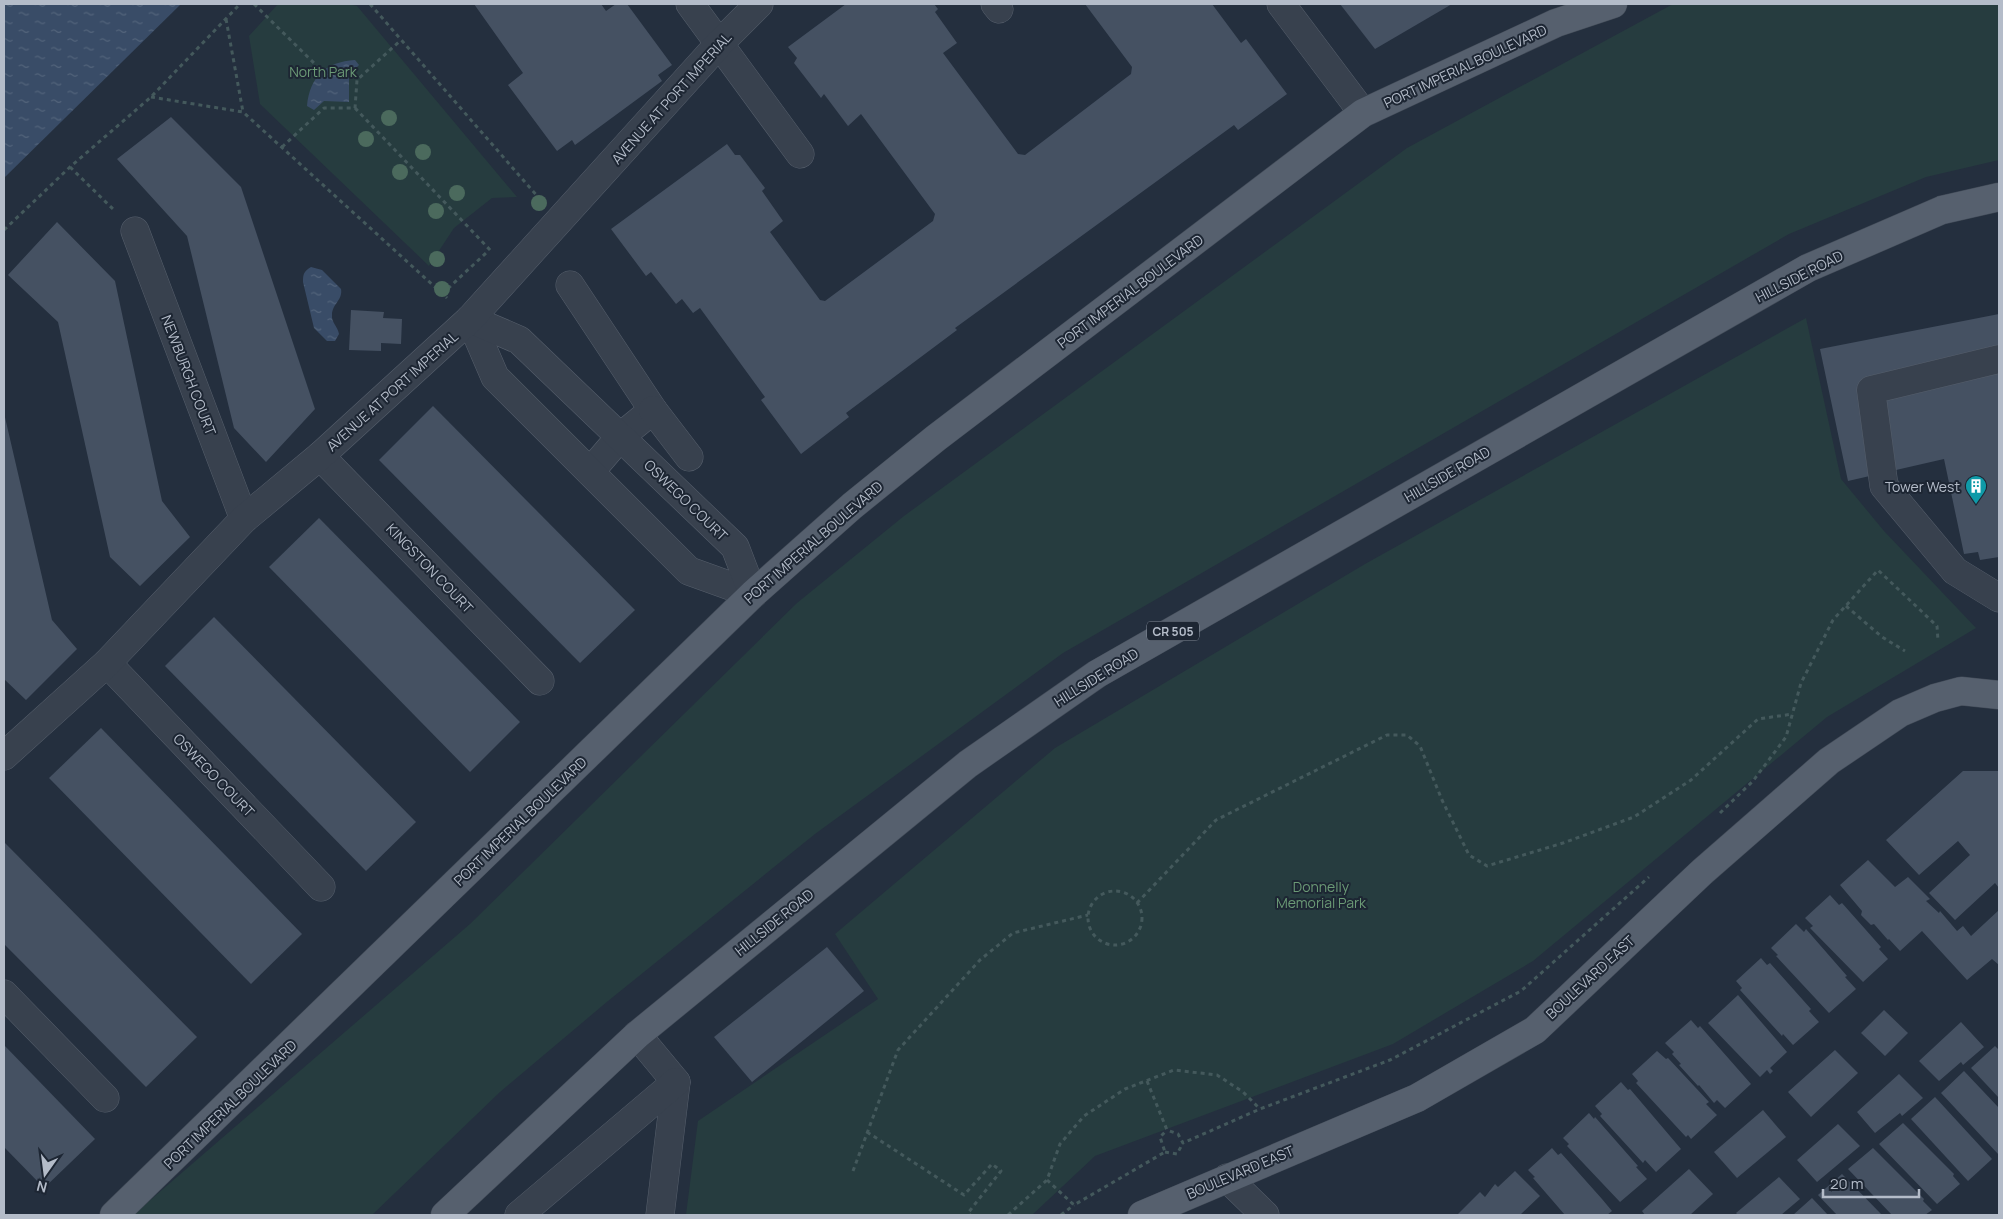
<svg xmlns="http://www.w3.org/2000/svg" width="2003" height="1219" font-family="Manrope,sans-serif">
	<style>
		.green { fill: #263c3f }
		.water { fill: url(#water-ripples) }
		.building { fill: #455162 }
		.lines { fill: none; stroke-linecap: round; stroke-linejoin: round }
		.minor-casing { stroke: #565f6c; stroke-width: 29 }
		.major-casing { stroke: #414a57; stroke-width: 29 }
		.path { stroke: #44595c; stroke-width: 3; stroke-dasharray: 4 4; stroke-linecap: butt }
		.minor { stroke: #38414e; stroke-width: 28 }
		.major { stroke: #56606e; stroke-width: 28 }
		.tree { fill: #4b6a5d }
		.labels { text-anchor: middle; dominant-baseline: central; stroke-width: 4; stroke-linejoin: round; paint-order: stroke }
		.shield { fill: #1d2633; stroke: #878f9c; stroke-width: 1 }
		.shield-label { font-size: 12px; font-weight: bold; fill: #b4bcc9 }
		.street-label { font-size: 14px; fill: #b4bcc9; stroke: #1d2633 }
		.park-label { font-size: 14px; fill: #6b9a76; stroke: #1d2633 }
		.poi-label { font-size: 14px; fill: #b4bcc9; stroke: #1d2633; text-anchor: end }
	</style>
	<defs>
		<pattern id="water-ripples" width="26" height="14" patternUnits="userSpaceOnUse" patternTransform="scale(1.25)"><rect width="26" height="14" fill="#394c67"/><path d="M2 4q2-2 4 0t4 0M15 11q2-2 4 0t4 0" fill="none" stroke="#53647b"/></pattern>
	</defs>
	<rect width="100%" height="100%" fill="#242f3e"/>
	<g class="green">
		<polygon points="278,4 348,4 357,6 517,197 492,198 454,228 429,266 260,104 249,36"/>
		<polygon points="1673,4 1999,4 1999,160 1926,177 1789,234 1063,653 815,834 608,1001 500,1092 372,1215 133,1215 470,924 797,603 904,516 1407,148"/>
		<polygon points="1806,318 1841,479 1884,531 1976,628 1827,717 1533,961 1393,1044 1095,1156 1032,1215 686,1215 698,1121 878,999 835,934 1055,748 1365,564"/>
	</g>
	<g class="water">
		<polygon points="4,4 181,4 4,178"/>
		<path d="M355,60L359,65L349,75V102L324,101L314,110L307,106C310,76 326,62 355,60Z"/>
		<path d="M311,267L322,270L341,289C343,300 332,304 332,315C331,322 338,327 339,334L335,341H327L314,328L303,282C303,274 304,271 311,267Z"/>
	</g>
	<g class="building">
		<polygon points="474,4 601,4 606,11 616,4 627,4 672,65 658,75 662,81 575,145 572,140 557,151 508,85 523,73"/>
		<polygon points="846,4 934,4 938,9 935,12 957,43 943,53 1018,154 1025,155 1131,74 1132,67 1085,4 1212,4 1241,43 1246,39 1287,94 1238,130 1234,125 955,328 957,330 846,413 849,417 801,454 761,400 765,397 700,308 693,313 682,299 676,304 651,272 646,276 611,229 727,144 735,155 740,155 765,188 762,191 783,221 770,232 820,300 825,301 933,221 935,214 861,114 848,126 824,94 821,98 794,63 797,58 788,47"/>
		<polygon points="1340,4 1452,4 1375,49"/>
		<polygon points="171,117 241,187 315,409 266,462 234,428 187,236 117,159"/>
		<polygon points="57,222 115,281 162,501 190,537 140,586 110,557 58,322 8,275"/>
		<polygon points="351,310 384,312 383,318 402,319 401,344 381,343 381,351 349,350"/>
		<polygon points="1999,314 1999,557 1980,560 1978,552 1964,554 1944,459 1848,481 1820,349"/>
		<polygon points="433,406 635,610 580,663 379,460"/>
		<polygon points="4,413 52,620 77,649 26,700 4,679"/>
		<polygon points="319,518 520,722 470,772 269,567"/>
		<polygon points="214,617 416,822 366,871 165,666"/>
		<polygon points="101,728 302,934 251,984 49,778"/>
		<polygon points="1963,771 1999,771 1999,888 1995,883 1955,920 1929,893 1970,855 1958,841 1919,875 1886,840"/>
		<polygon points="4,842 197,1037 146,1087 4,944"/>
		<polygon points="1868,860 1895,887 1908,877 1930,899 1926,901 1939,913 1940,911 1957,931 1963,926 1971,936 1999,910 1999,965 1992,959 1967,980 1922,931 1900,951 1889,939 1888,940 1874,924 1871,925 1861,915 1862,911 1840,885"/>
		<polygon points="1830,895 1839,905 1842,903 1881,947 1879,949 1888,959 1863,982 1810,928 1813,926 1805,918"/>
		<polygon points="1796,924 1804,932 1806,929 1847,976 1845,977 1856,989 1829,1013 1776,956 1778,955 1771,948"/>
		<polygon points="827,947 864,991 752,1082 714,1037"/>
		<polygon points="1761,958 1767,965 1770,963 1811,1009 1809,1011 1819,1022 1793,1045 1783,1034 1782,1036 1740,990 1742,988 1736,981"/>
		<polygon points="1738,995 1787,1052 1770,1068 1773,1071 1770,1074 1767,1070 1760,1077 1708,1023"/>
		<polygon points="1884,1010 1908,1033 1885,1056 1861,1033"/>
		<polygon points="1691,1020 1698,1028 1700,1026 1751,1084 1725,1108 1717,1100 1714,1103 1699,1085 1698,1086 1679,1065 1681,1064 1672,1054 1674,1052 1665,1043"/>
		<polygon points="1961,1022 1984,1047 1963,1065 1961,1062 1939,1081 1919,1061"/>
		<polygon points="4,1045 95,1139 44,1188 4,1147"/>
		<polygon points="1995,1046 1999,1050 1999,1098 1971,1068"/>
		<polygon points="1835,1050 1858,1073 1811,1117 1788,1092"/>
		<polygon points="1657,1051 1666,1059 1668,1058 1709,1102 1706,1104 1717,1115 1691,1139 1688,1135 1686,1137 1636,1083 1638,1081 1632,1074"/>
		<polygon points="1964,1071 1999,1108 1999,1155 1941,1093"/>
		<polygon points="1899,1074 1923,1098 1902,1116 1900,1113 1875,1133 1857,1112"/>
		<polygon points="1621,1082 1628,1090 1630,1089 1681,1149 1656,1172 1645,1160 1643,1163 1600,1116 1602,1114 1595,1106"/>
		<polygon points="1935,1097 1992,1159 1968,1181 1911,1119"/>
		<polygon points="1763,1110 1786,1137 1737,1178 1714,1152"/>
		<polygon points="1589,1113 1594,1119 1595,1117 1638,1166 1636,1167 1647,1179 1620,1202 1567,1146 1569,1144 1563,1138"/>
		<polygon points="1903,1123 1954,1174 1953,1176 1960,1184 1937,1204 1879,1144"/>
		<polygon points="1838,1124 1860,1146 1817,1182 1797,1160"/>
		<polygon points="1552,1148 1558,1155 1561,1153 1602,1199 1612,1211 1607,1215 1565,1215 1533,1178 1535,1177 1528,1170"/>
		<polygon points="1873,1148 1924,1199 1923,1201 1932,1210 1925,1215 1892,1215 1848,1169"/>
		<polygon points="1689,1169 1713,1194 1690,1215 1645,1215 1642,1211"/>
		<polygon points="1515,1171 1540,1196 1520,1215 1457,1215 1480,1192 1485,1197 1495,1184 1498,1187"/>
		<polygon points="1842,1174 1882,1215 1837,1215 1818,1195"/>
		<polygon points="1779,1177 1800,1199 1781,1215 1738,1215 1736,1213"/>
		<polygon points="1812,1198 1828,1215 1793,1215"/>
	</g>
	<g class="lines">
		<g class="minor-casing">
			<g id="minor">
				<polyline points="690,4 800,154"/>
				<polyline points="995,4 999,9"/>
				<polyline points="1281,4 1363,113"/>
				<polyline points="135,231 244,519"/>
				<polyline points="570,285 653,410 620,437 590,472"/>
				<polyline points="470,319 495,377 689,571 753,594"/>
				<polyline points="470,319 519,340 735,547 753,594"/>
				<polyline points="1999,359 1871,390 1884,486 1955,571 1999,598"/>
				<polyline points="653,410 689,457"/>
				<polyline points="320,456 540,681"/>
				<polyline points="107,663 321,887"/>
				<polyline points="4,756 107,663 244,519 320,456 470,319 719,44 759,4"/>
				<polyline points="4,994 105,1098"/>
				<polyline points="637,1035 676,1082 660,1215"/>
				<polyline points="1227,1178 1265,1215"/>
				<polyline points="519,1215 676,1082"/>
			</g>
		</g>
		<g class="major-casing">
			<g id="major">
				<polyline points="114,1215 753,594 852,506 936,438 1363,113 1556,23 1613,4"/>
				<polyline points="445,1215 637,1035 968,764 1097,674 1808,268 1942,210 1999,197"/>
				<polyline points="1142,1215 1417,1098 1535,1030 1702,872 1829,761 1900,713 1935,698 1961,691 1999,695"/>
			</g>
		</g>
		<g class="path">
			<polyline points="254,4 317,66"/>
			<polyline points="370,4 538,197"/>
			<polyline points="226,19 243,112"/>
			<polyline points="151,97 243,112 447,298"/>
			<polyline points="355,108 491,251"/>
			<polyline points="282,147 324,108 355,108 357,80 401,40"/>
			<polyline points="70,167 115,211"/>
			<polyline points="4,230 70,167 151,97 240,4"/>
			<polyline points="442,294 486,253"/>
			<polyline points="1846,606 1882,637 1905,651"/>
			<polyline points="1720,813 1753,781 1786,737 1801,683 1833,620 1878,570 1937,626 1938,641"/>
			<circle cx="1115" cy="918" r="27"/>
			<polyline points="1137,903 1216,820 1387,735 1407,735 1420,746 1442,800 1469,855 1487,866 1563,843 1634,817 1691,780 1758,719 1793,714"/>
			<polyline points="1147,1081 1167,1130 1178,1134 1183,1143 1260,1109 1390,1060 1521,991 1649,877"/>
			<polyline points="867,1132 964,1195 992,1164 1001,1171 968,1213 970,1215"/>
			<polyline points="1165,1152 1177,1154 1183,1143"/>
			<polyline points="853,1171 898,1050 980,960 1013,933 1088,915"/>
			<polyline points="1047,1180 1074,1205 1165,1152 1160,1137 1167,1130"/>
			<polyline points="1008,1215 1047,1180 1060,1144 1084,1116 1125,1089 1174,1070 1217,1075 1243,1092 1260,1109"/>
			<polyline points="1061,1215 1074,1205"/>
		</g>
		<use href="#minor" class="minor"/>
		<use href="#major" class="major"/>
	</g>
	<g class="tree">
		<circle cx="389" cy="118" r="8"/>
		<circle cx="366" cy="139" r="8"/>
		<circle cx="423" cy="152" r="8"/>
		<circle cx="400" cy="172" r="8"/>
		<circle cx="457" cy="193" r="8"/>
		<circle cx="539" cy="203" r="8"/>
		<circle cx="436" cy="211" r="8"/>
		<circle cx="437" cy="259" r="8"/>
		<circle cx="442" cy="289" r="8"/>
	</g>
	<defs>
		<g id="building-pin" transform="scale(1.125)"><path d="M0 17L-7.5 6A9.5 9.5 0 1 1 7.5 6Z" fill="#0f9aa8" stroke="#1d2633"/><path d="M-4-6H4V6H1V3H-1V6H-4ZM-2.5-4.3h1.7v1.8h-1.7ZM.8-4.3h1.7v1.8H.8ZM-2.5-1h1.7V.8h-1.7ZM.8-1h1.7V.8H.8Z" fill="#fff"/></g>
	</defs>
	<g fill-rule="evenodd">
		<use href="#building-pin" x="1976" y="486"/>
	</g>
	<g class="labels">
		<rect class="shield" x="1147" y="621.5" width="52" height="19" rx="4"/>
		<g class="shield-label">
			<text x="1173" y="631">CR 505</text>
		</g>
		<g class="street-label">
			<text transform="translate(1465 66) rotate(-25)">PORT IMPERIAL BOULEVARD</text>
			<text transform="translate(671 98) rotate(-48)">AVENUE AT PORT IMPERIAL</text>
			<text transform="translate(1799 276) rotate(-27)">HILLSIDE ROAD</text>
			<text transform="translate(1130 291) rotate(-37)">PORT IMPERIAL BOULEVARD</text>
			<text transform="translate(189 375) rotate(69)">NEWBURGH COURT</text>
			<text transform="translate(392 391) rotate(-42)">AVENUE AT PORT IMPERIAL</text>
			<text transform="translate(1447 474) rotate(-30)">HILLSIDE ROAD</text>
			<text transform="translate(686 500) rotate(44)">OSWEGO COURT</text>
			<text transform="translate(813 542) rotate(-41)">PORT IMPERIAL BOULEVARD</text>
			<text transform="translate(430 568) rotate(46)">KINGSTON COURT</text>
			<text transform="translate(1096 677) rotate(-32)">HILLSIDE ROAD</text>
			<text transform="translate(214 775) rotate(46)">OSWEGO COURT</text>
			<text transform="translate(520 821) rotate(-44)">PORT IMPERIAL BOULEVARD</text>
			<text transform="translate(774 922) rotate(-39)">HILLSIDE ROAD</text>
			<text transform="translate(1590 977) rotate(-43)">BOULEVARD EAST</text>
			<text transform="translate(230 1104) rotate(-44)">PORT IMPERIAL BOULEVARD</text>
			<text transform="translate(1240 1172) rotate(-23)">BOULEVARD EAST</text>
		</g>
		<g class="park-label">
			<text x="323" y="71">North Park</text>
			<text x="1321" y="886">Donnelly<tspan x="1321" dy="16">Memorial Park</tspan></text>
		</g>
		<g class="poi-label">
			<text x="1960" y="486">Tower West</text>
		</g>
	</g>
	<rect width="2003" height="1219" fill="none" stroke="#b4bcc9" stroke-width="10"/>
	<g transform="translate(45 1174) rotate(194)" stroke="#1d2633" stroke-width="4" paint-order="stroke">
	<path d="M0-4L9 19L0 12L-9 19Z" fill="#b4bcc9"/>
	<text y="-8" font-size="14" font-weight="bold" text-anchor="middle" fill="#b4bcc9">N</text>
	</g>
	<path d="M1823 1189v8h96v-8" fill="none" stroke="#b4bcc9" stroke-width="2.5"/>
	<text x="1830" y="1189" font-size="15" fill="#b4bcc9" stroke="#1d2633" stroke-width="4" paint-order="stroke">20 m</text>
</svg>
